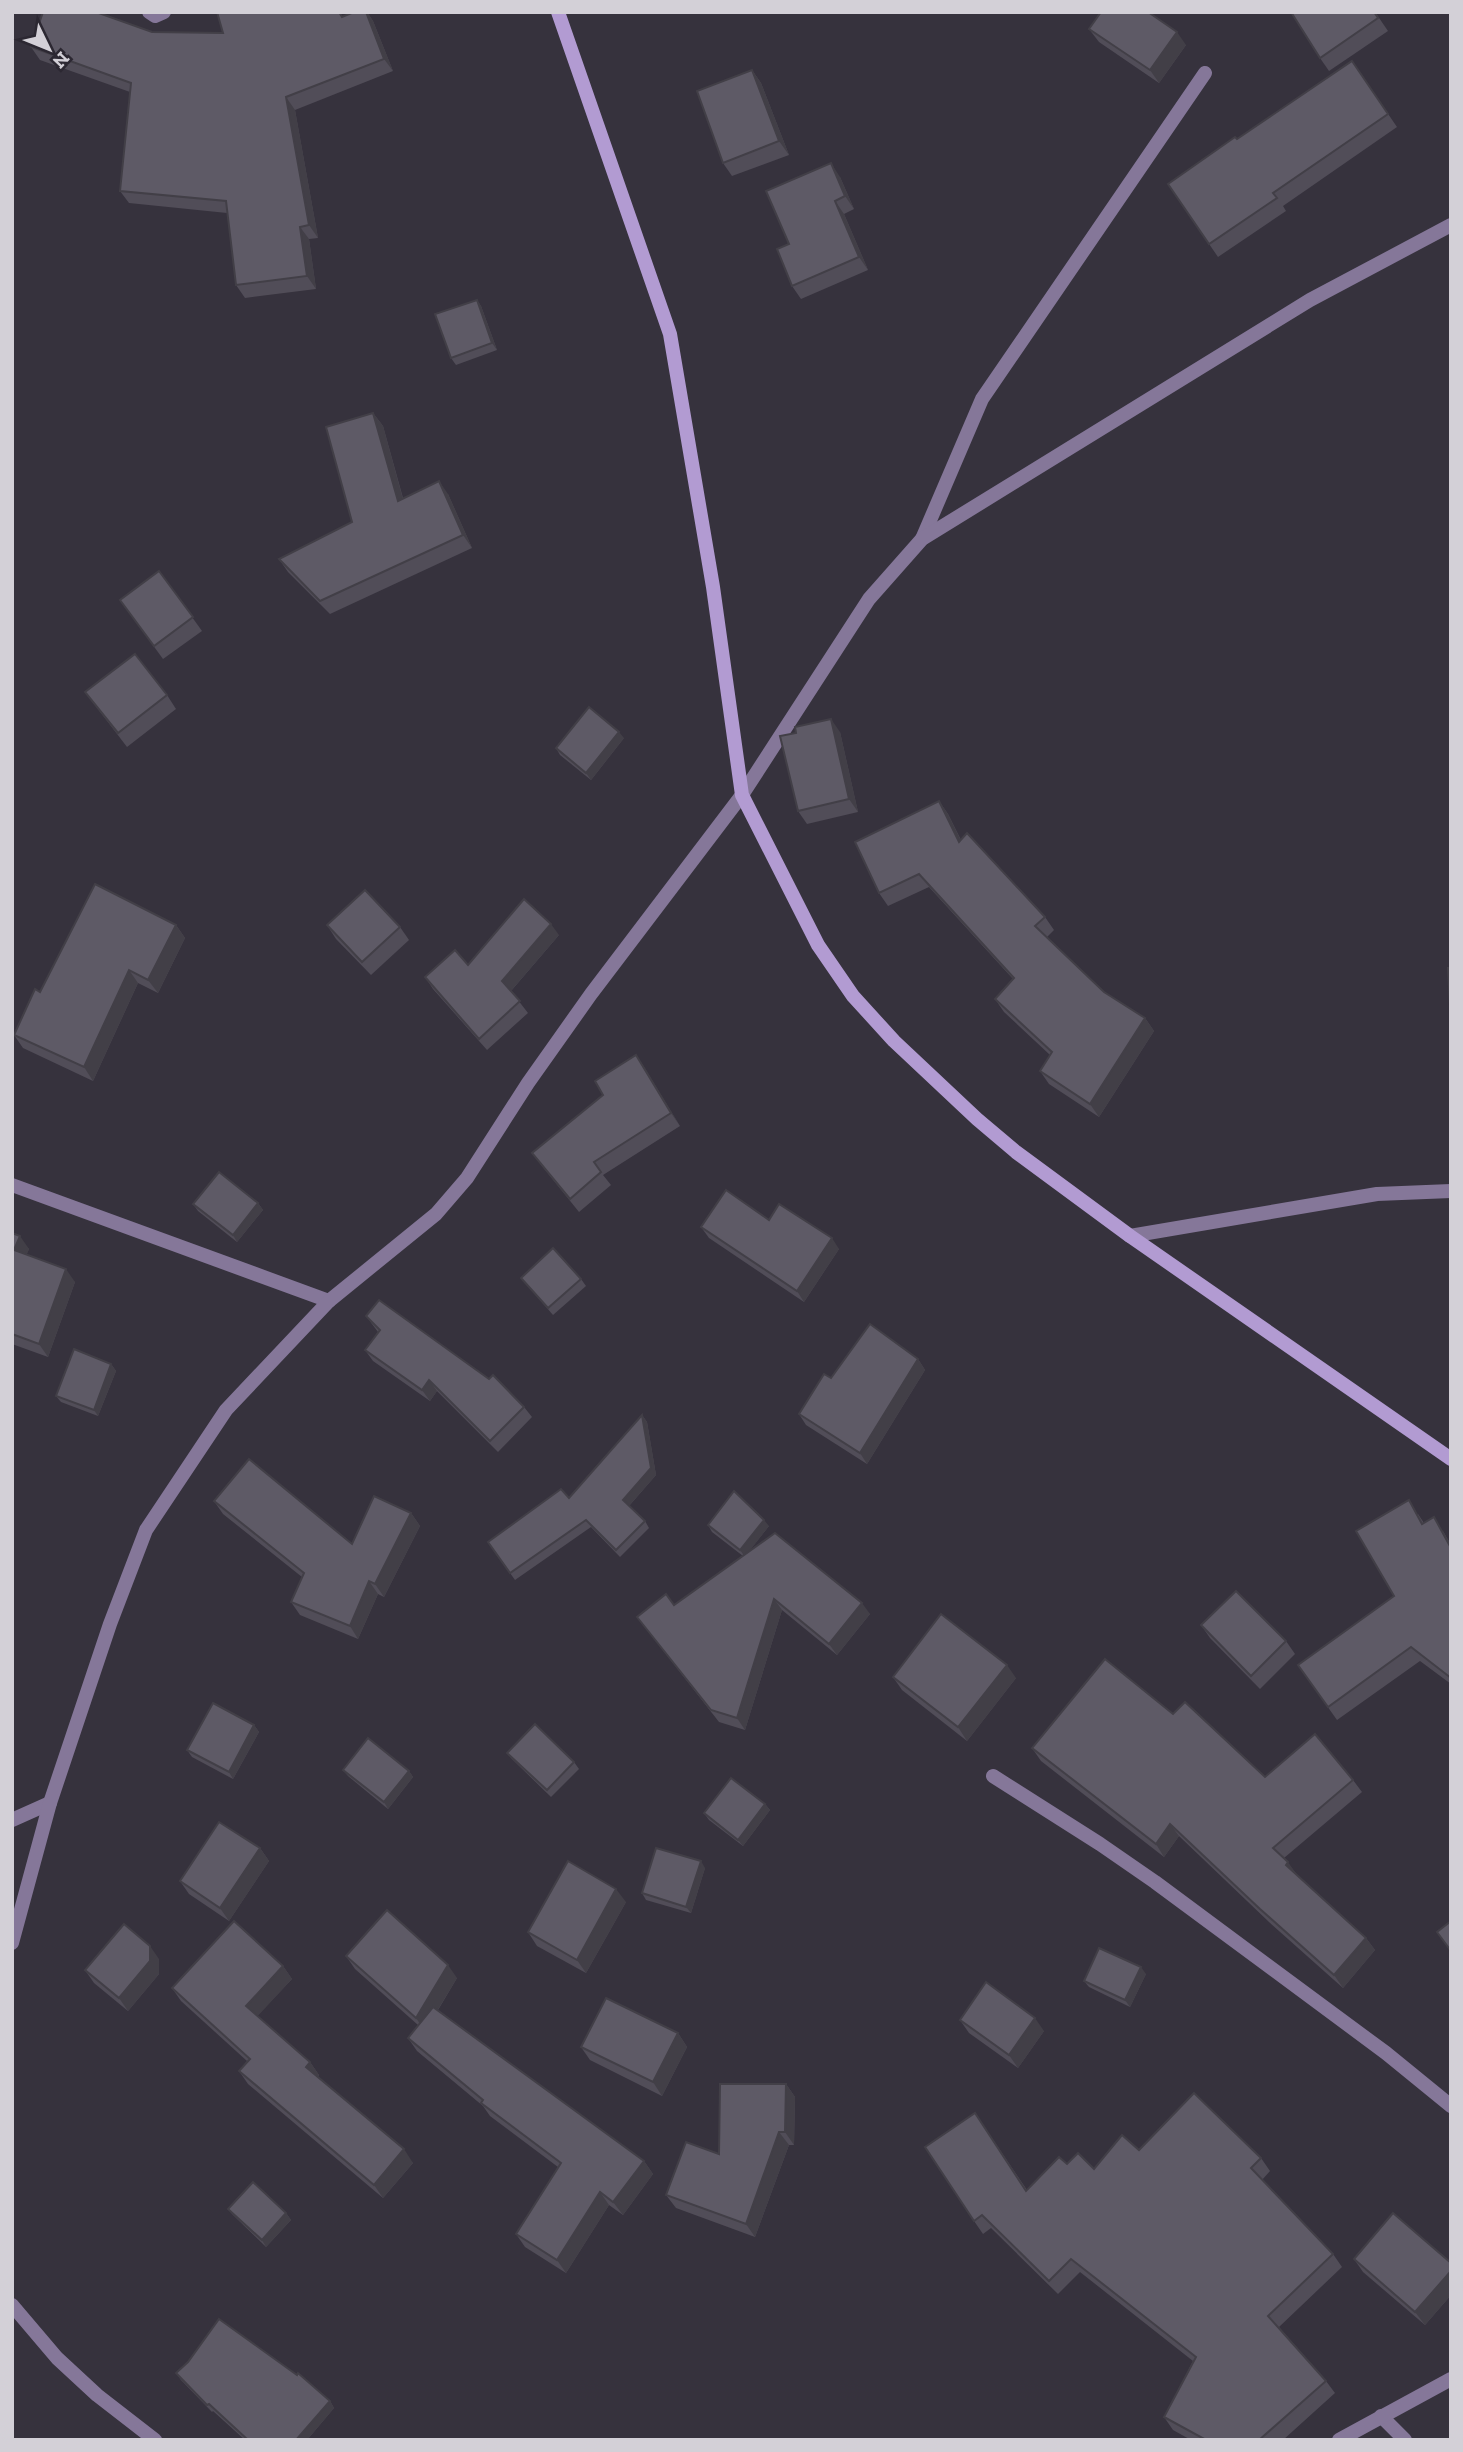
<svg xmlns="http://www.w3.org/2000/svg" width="1463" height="2452" font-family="'Zilla Slab',serif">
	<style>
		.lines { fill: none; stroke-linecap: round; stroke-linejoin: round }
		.lane { stroke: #857799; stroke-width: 14 }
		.street { stroke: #857799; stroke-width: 14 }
		.secondary { stroke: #b29bd2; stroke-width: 14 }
		.wall { fill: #514d58 }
		.shaded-wall { fill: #423f47 }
		.building { fill: #5e5a66; stroke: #423f47; stroke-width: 2 }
	</style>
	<rect width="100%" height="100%" fill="#36323d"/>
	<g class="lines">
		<polyline class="lane" points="149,12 155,16 164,12"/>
		<g class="street">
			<polyline points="922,539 982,399 1205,73"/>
			<polyline points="12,1185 329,1301"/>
			<polyline points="1130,1236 1377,1194 1451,1191"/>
			<polyline points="993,1776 1100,1844 1155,1882 1386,2053 1451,2106"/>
			<polyline points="12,1820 50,1803"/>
			<polyline points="12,1943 50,1803 110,1624 146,1530 226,1410 329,1301 436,1214 467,1178 528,1083 591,994 742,795 869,599 922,539 1310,300 1451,225"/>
			<polyline points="12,2305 57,2358 97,2395 155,2440"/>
			<polyline points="1381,2416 1405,2440"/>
			<polyline points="1339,2440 1451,2379"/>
		</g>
		<polyline class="secondary" points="558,12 670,334 713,587 742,795 818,945 853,996 894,1041 977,1119 1016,1152 1130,1236 1451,1459"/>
	</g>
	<g class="wall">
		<polygon points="354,12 367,12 373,21 393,71 295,110 318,238 309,239 316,289 245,298 236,285 227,213 129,203 120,191 130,92 40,60 31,47 152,32 223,33 344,16"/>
		<polygon points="1375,12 1388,31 1329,71 1320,58"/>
		<polygon points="1089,29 1186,45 1159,83 1099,42"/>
		<polygon points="1352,61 1397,127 1283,206 1286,211 1218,257 1168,184 1237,139"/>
		<polygon points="752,70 761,83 789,155 732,176 723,163"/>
		<polygon points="840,177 854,209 844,214 868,270 801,299 792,286 789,244"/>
		<polygon points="477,300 481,306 497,350 456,365 451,358"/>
		<polygon points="373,413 383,426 403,498 448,494 472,548 330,614 288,572 279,559 352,522"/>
		<polygon points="159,571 202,631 163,659 120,600"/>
		<polygon points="85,692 167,695 176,709 127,747"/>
		<polygon points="840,732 858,812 807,824 798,811"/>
		<polygon points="624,738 591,780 560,755 556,748"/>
		<polygon points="939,801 948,814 961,840 1045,917 1054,930 1047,937 1104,992 1145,1018 1154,1031 1099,1117 1049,1084 1040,1071 1050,1055 1004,1012 995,999 1013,979 929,887 888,906 879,893"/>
		<polygon points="176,925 185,938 158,993 138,983 93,1081 23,1048 14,1035 40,992"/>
		<polygon points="327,925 400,927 409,940 371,975 336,939"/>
		<polygon points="559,935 511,991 528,1013 487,1050 433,989 425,977 468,965"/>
		<polygon points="636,1055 680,1126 603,1175 611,1185 579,1212 542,1166 532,1153 603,1095"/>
		<polygon points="258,1203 263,1210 237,1242 198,1211 193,1204"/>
		<polygon points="769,1220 839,1249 804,1302 709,1238 701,1227"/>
		<polygon points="12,1233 29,1249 26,1255 75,1282 48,1357 12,1344"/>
		<polygon points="521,1278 581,1279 586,1286 553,1315"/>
		<polygon points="366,1316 524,1407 532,1417 498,1452 437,1391 430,1401 373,1361 365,1350 378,1332"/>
		<polygon points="918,1359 925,1370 867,1464 806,1425 799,1414 831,1378"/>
		<polygon points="111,1364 116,1371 98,1416 61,1402 56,1396"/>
		<polygon points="642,1415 647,1422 656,1475 629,1506 645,1521 649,1528 620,1557 591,1527 515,1580 488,1542 569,1498"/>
		<polygon points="214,1501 352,1544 411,1513 420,1526 384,1597 378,1594 358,1639 300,1615 291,1602 302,1577 223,1514"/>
		<polygon points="1418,1514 1424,1523 1443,1531 1451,1545 1451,1684 1420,1661 1337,1720 1298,1665 1394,1596"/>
		<polygon points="708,1525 769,1526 749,1551 870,1614 837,1655 782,1610 745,1730 719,1722 637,1617 674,1605 743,1556 712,1532"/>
		<polygon points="1201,1625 1286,1641 1295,1654 1260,1689 1210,1638"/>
		<polygon points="893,1677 1016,1678 967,1741 902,1690"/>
		<polygon points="1173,1714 1265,1777 1353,1780 1362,1792 1284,1858 1297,1875 1366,1938 1375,1950 1343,1988 1269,1922 1179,1836 1164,1857 1041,1761 1032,1748"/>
		<polygon points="254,1725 259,1732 233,1779 192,1757 187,1750"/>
		<polygon points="507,1753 574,1762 579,1769 551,1797 512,1759"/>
		<polygon points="343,1770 409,1771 413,1777 388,1809 348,1776"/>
		<polygon points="765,1804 770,1810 743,1846 709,1820 704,1813"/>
		<polygon points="260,1848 269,1861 229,1921 189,1894 180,1881"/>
		<polygon points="705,1868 691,1913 646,1900 642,1893"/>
		<polygon points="626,1902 586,1973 537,1946 528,1932"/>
		<polygon points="346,1956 457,1978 438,2010 644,2161 653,2174 623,2215 609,2205 566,2273 525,2247 516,2234 558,2167 490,2116 483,2106 417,2051 408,2038 418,2025 355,1969"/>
		<polygon points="159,1959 159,1974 128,2011 94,1983 85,1970"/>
		<polygon points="283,1966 292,1979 257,2016 310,2062 319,2075 318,2077 413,2163 383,2198 248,2084 239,2071 247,2061 181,2001 172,1988"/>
		<polygon points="1146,1974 1130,2007 1089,1987 1084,1981"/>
		<polygon points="960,2020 1044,2031 1018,2068 969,2033"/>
		<polygon points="678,2033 687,2047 662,2096 590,2060 581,2047"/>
		<polygon points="786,2084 795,2097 794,2145 789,2145 755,2237 676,2208 666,2195 719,2154"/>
		<polygon points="975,2113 1027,2190 1067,2164 1094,2169 1139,2150 1261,2158 1270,2171 1262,2180 1333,2254 1342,2267 1279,2327 1326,2381 1335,2393 1283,2440 1191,2440 1173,2430 1164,2417 1193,2361 1080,2272 1058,2294 991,2228 983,2234 974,2221"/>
		<polygon points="228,2209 286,2213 291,2220 266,2247 233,2215"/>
		<polygon points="1354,2259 1451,2263 1451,2295 1425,2325 1363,2272"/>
		<polygon points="176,2373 330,2401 334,2408 307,2440 245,2440 213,2411 212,2412 181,2380"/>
	</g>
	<g class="shaded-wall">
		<polygon points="366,12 367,12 373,21 393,71 384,59"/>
		<polygon points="1177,32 1186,45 1159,83 1150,70"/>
		<polygon points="752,70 761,83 789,155 779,141"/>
		<polygon points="286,97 295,110 318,238 309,225"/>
		<polygon points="831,163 840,177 854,209 845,196"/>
		<polygon points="835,201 844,214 868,270 859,257"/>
		<polygon points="300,227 309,239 316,289 307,276"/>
		<polygon points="477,300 481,306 497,350 492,343"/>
		<polygon points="373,413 383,426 407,514 398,501"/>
		<polygon points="439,481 448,494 472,548 463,535"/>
		<polygon points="831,719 840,732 858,812 849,799"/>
		<polygon points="619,732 624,738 591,780 586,773"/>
		<polygon points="939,801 948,814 968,855 959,842"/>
		<polygon points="551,924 559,935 510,992 502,981"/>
		<polygon points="176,925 185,938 158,993 148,980"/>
		<polygon points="129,970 138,983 93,1081 84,1067"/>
		<polygon points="1145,1018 1154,1031 1099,1117 1090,1104"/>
		<polygon points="636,1055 645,1068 680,1126 671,1113"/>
		<polygon points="258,1203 263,1210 237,1242 233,1235"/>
		<polygon points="20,1236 29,1249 23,1264 14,1250"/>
		<polygon points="832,1238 839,1249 804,1302 797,1291"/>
		<polygon points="66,1269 75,1282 48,1357 39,1344"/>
		<polygon points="918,1359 925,1370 867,1464 860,1453"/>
		<polygon points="111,1364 116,1371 98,1416 94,1410"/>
		<polygon points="429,1380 437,1391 430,1401 422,1390"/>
		<polygon points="642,1415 647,1422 656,1475 628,1507 623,1500"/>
		<polygon points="411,1513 420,1526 384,1597 375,1584"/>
		<polygon points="1434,1517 1451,1545 1451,1548"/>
		<polygon points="764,1520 769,1526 745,1557 740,1550"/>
		<polygon points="369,1581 378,1594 358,1639 350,1626"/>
		<polygon points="774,1599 782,1610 745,1730 737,1718"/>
		<polygon points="862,1603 870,1614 837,1655 829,1644"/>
		<polygon points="1007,1665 1016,1678 967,1741 958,1727"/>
		<polygon points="254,1725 259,1732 233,1779 229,1772"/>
		<polygon points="409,1771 413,1777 388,1809 384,1802"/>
		<polygon points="765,1804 770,1810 743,1846 738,1840"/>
		<polygon points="1170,1824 1179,1836 1164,1857 1156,1844"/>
		<polygon points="260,1848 269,1861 229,1921 220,1908"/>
		<polygon points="701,1861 705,1868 691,1913 686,1907"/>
		<polygon points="1288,1862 1297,1875 1286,1865"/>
		<polygon points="616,1889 626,1902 586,1973 577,1960"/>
		<polygon points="1366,1938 1375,1950 1343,1988 1334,1975"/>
		<polygon points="150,1946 159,1959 159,1974 128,2011 119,1998"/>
		<polygon points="448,1965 457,1978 425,2031 416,2018"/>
		<polygon points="283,1966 292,1979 255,2019 246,2006"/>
		<polygon points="1141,1967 1146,1974 1130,2007 1125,2000"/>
		<polygon points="1035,2018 1044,2031 1018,2068 1009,2055"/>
		<polygon points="678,2033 687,2047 662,2096 653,2082"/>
		<polygon points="310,2062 319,2075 315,2080 306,2067"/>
		<polygon points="786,2084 795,2097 794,2145 785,2132"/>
		<polygon points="779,2132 789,2145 755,2237 746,2224"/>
		<polygon points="404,2149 413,2163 383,2198 374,2185"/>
		<polygon points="644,2161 653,2174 623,2215 613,2202"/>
		<polygon points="600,2192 609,2205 566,2273 557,2260"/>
		<polygon points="286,2213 291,2220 266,2247 262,2240"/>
		<polygon points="1451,2271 1451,2295 1425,2325 1415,2312"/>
		<polygon points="330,2401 334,2408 307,2440 296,2440"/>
	</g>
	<g class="building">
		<polygon points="43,12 96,12 152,32 223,33 217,12 339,12 342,17 354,12 366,12 384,59 286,97 309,225 300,227 307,276 236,285 226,201 120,191 131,83 31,47"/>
		<polygon points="1101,12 1148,12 1177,32 1150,70 1089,29"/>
		<polygon points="1291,12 1374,12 1378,18 1320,58"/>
		<polygon points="1352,61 1388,114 1273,193 1277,198 1209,244 1168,184 1235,137 1237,139"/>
		<polygon points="752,70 779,141 723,163 697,91"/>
		<polygon points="831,163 845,196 835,201 859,257 792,286 777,249 789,244 766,191"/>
		<polygon points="477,300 492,343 451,358 435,314"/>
		<polygon points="373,413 398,501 439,481 463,535 320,601 279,559 352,522 326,427"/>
		<polygon points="159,571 193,617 154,646 120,600"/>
		<polygon points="135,654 167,695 118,733 85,692"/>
		<polygon points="589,707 619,732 586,773 556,748"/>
		<polygon points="831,719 849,799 798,811 780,736 796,733 795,727"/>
		<polygon points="939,801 959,842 967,833 1045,917 1035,926 1104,992 1145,1018 1090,1104 1040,1071 1052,1052 995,999 1014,978 919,874 879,893 855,842"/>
		<polygon points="95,884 176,925 148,980 129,970 84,1067 14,1035 35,989 40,992"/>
		<polygon points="365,890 400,927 362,962 327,925"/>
		<polygon points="524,899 551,924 502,981 520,1001 479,1039 425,977 455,950 468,965"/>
		<polygon points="1448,968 1451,968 1451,1023"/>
		<polygon points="636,1055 671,1113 594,1162 601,1172 570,1199 532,1153 603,1095 595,1081"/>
		<polygon points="219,1172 258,1203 233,1235 193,1204"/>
		<polygon points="726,1190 769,1220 779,1204 832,1238 797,1291 701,1227"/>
		<polygon points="12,1233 20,1236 14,1250 66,1269 39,1344 12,1334"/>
		<polygon points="553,1248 581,1279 548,1308 521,1278"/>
		<polygon points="379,1300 489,1379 493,1375 524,1407 490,1441 429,1380 422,1390 365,1350 380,1330 366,1316"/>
		<polygon points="870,1324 918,1359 860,1453 799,1414 824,1374 831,1378"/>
		<polygon points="74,1349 111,1364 94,1410 56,1396"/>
		<polygon points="642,1415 651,1468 623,1500 645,1521 616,1550 586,1520 510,1573 488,1542 561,1489 569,1498"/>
		<polygon points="249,1459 352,1544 374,1496 411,1513 375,1584 369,1581 350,1626 291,1602 304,1573 214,1501"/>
		<polygon points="734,1491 764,1520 740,1550 708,1525"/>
		<polygon points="1409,1500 1422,1524 1434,1517 1451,1548 1451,1678 1411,1647 1328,1707 1298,1665 1394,1596 1356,1531"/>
		<polygon points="775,1533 862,1603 829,1644 774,1599 737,1718 711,1710 637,1617 666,1594 674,1605"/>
		<polygon points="1236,1591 1286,1641 1251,1676 1201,1625"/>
		<polygon points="941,1614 1007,1665 958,1727 893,1677"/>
		<polygon points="1105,1659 1173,1714 1185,1702 1265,1777 1315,1734 1353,1780 1273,1848 1288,1862 1286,1865 1366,1938 1334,1975 1260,1909 1170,1824 1156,1844 1032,1748"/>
		<polygon points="213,1703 254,1725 229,1772 187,1750"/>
		<polygon points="535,1724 574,1762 547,1790 507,1753"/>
		<polygon points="368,1738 409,1771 384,1802 343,1770"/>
		<polygon points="731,1778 765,1804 738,1840 704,1813"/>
		<polygon points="219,1822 260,1848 220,1908 180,1881"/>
		<polygon points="656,1848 701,1861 686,1907 642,1893"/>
		<polygon points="568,1861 616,1889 577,1960 528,1932"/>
		<polygon points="387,1910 448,1965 416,2018 346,1956"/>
		<polygon points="234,1921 283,1966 246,2006 310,2062 306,2067 404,2149 374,2185 239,2071 250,2059 172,1988"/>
		<polygon points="1451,1921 1451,1951 1437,1932"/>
		<polygon points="124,1924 150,1946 150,1961 119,1998 85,1970"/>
		<polygon points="1099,1948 1141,1967 1125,2000 1084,1981"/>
		<polygon points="986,1982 1035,2018 1009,2055 960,2020"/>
		<polygon points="606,1998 678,2033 653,2082 581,2047"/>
		<polygon points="433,2007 644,2161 613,2202 600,2192 557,2260 516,2234 561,2163 481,2103 483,2100 408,2038"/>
		<polygon points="720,2084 786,2084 785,2132 779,2132 746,2224 666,2195 686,2142 719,2154"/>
		<polygon points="1194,2093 1261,2158 1251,2168 1333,2254 1268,2316 1326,2381 1259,2440 1206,2440 1164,2417 1196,2357 1071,2259 1049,2281 982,2215 974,2221 925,2147 975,2113 1026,2191 1059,2157 1067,2164 1078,2153 1094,2169 1122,2135 1139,2150"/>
		<polygon points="253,2182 286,2213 262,2240 228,2209"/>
		<polygon points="1393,2213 1451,2263 1451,2271 1415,2312 1354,2259"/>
		<polygon points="219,2319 297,2375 298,2373 330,2401 296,2440 248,2440 209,2404 207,2405 176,2373 188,2362"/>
	</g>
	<rect width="1463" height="2452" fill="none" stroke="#d3d0d7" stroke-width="28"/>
	<g transform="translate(49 49) rotate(133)" stroke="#2c2832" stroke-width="5" paint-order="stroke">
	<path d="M0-5L12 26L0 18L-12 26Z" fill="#d3d0d7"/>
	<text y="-10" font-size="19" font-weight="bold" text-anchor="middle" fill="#d3d0d7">N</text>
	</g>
</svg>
